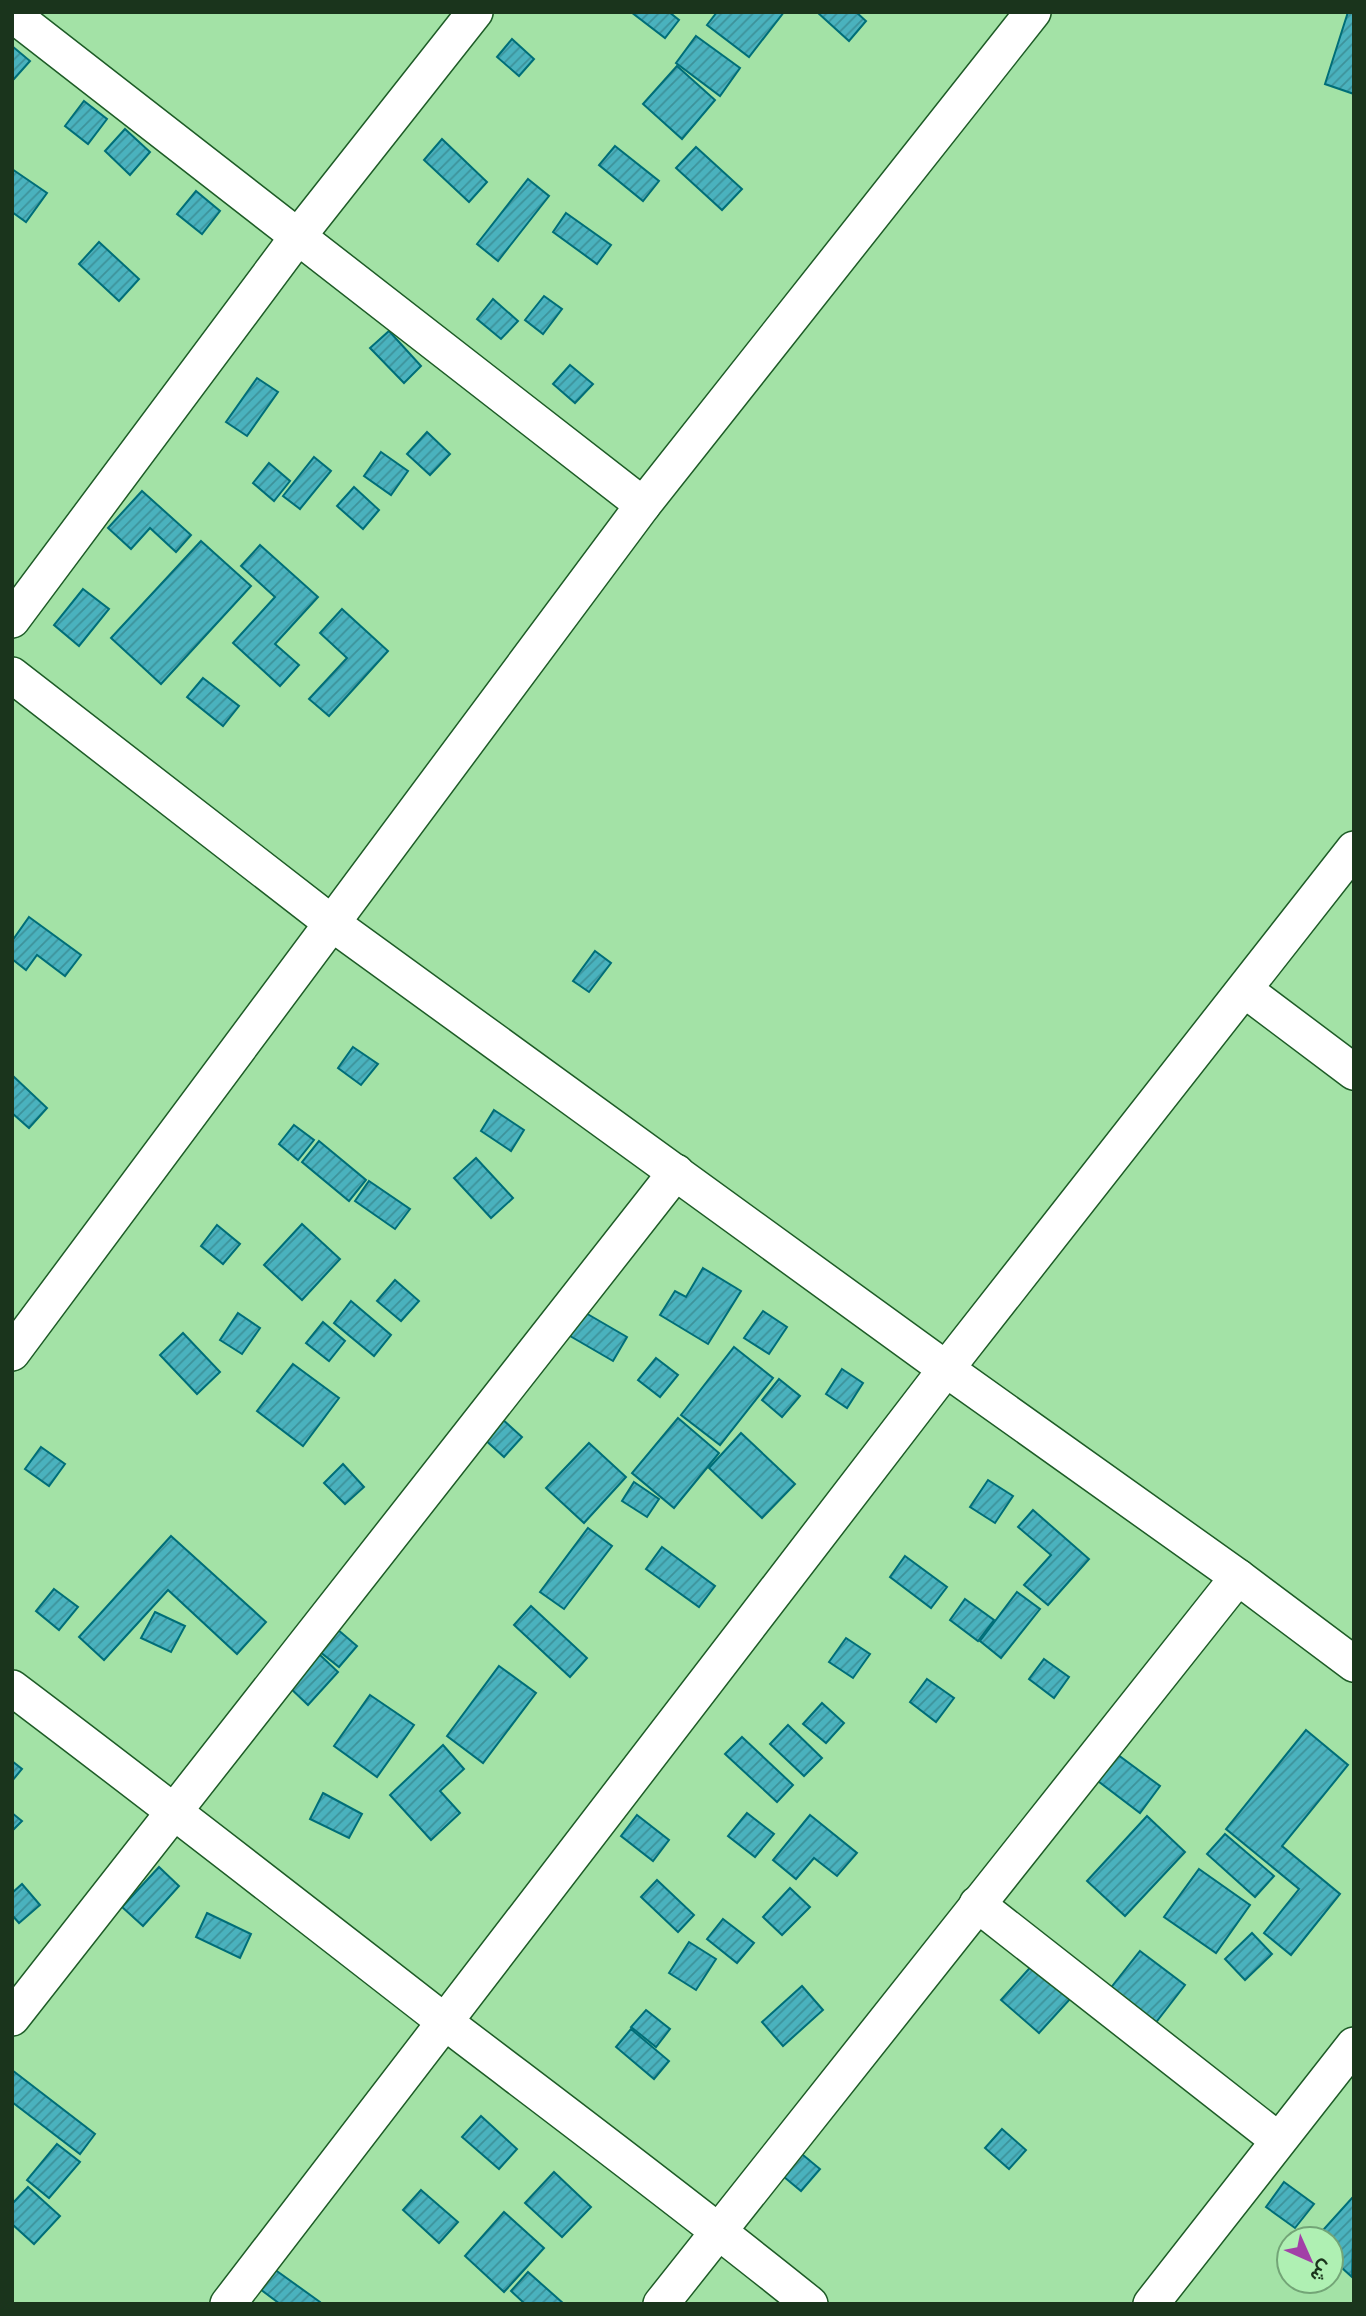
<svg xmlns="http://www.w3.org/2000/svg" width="1366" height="2316" font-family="'Work Sans',Vazirmatn,sans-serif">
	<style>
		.building { fill: url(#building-hatch); stroke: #006e78; stroke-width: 2 }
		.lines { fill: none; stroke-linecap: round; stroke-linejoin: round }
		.street-casing { stroke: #1e5c27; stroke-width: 38 }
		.street { stroke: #fff; stroke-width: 35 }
	</style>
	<defs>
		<pattern id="building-hatch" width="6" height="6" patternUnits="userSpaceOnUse" patternTransform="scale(1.75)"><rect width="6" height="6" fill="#4ab2be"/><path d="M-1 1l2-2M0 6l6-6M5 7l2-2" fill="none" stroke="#3d929a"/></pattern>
	</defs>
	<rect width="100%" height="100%" fill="#a3e2a6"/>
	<g class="building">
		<polygon points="631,12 669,12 679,20 665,38"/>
		<polygon points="717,12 784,12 749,57 707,25"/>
		<polygon points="817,12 856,12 866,21 849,41"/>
		<polygon points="1348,12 1354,12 1354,94 1325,84"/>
		<polygon points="696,36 740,68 720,96 676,63"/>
		<polygon points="512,39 534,59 519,76 497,57"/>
		<polygon points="12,46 30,61 14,79 12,78"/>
		<polygon points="677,66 715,100 682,139 643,104"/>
		<polygon points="84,101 107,119 88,144 65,126"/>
		<polygon points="125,129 150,152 130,175 105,151"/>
		<polygon points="442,139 487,182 469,202 424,160"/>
		<polygon points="615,146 659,181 643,201 599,165"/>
		<polygon points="696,147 742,189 722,210 676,168"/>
		<polygon points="12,169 47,193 26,222 12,212"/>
		<polygon points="528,179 549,196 498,261 477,244"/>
		<polygon points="196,191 220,211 202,234 177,214"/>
		<polygon points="566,213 611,245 597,264 553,232"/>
		<polygon points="99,242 139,279 119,301 79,264"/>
		<polygon points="544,296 562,309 543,334 525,320"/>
		<polygon points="493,299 518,321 501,339 477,319"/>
		<polygon points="389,331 421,366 404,383 370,348"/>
		<polygon points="570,365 593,384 575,403 553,384"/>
		<polygon points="257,378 278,392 247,436 226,422"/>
		<polygon points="427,432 450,454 430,475 407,454"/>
		<polygon points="381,452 408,471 391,495 364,476"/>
		<polygon points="314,457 331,471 300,509 283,496"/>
		<polygon points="269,463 290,481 274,501 253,483"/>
		<polygon points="354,487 379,510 363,529 337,506"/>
		<polygon points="142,491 191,535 176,552 150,528 131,549 108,528"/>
		<polygon points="201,541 251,586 161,684 111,638"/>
		<polygon points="260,545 318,597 275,644 299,665 280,686 233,643 275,597 241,566"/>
		<polygon points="83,589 109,609 79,646 54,625"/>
		<polygon points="342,609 388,651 329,716 309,699 347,658 320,633"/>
		<polygon points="203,678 239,706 223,726 187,697"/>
		<polygon points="29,917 81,955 65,976 37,955 26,970 12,959 12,941"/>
		<polygon points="595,951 611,963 589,992 573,981"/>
		<polygon points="353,1047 378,1064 361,1085 338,1068"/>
		<polygon points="12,1075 47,1108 29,1128 12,1113"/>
		<polygon points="494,1110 524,1130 511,1151 481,1131"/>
		<polygon points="294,1125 314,1140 298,1160 279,1144"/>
		<polygon points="319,1141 366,1180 349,1201 302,1162"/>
		<polygon points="476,1158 513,1198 491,1218 454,1178"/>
		<polygon points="369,1181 410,1209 395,1229 355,1201"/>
		<polygon points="302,1224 340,1259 302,1300 264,1265"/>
		<polygon points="217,1225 240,1244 223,1264 201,1246"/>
		<polygon points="703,1268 741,1291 708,1344 660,1315 675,1291 686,1297"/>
		<polygon points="395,1280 419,1301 401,1321 377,1301"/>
		<polygon points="351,1301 391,1335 374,1356 334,1323"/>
		<polygon points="763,1311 787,1327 769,1354 744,1338"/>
		<polygon points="584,1312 627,1337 613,1361 570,1336"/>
		<polygon points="238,1313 260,1328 242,1354 220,1340"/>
		<polygon points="323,1322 345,1341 329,1361 306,1343"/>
		<polygon points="183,1333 220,1372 197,1394 160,1355"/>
		<polygon points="734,1347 773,1378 720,1445 681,1415"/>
		<polygon points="656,1358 678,1375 660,1397 638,1380"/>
		<polygon points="293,1364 339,1398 303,1446 257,1411"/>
		<polygon points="842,1369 863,1383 847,1408 826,1394"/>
		<polygon points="779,1379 800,1396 782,1417 762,1400"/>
		<polygon points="501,1418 522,1437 504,1457 483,1438"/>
		<polygon points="678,1418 719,1453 674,1508 632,1473"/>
		<polygon points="741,1433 795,1484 762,1518 709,1468"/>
		<polygon points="589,1443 626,1477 584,1523 546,1488"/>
		<polygon points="41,1447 65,1464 49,1486 25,1469"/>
		<polygon points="343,1464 364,1487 345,1504 324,1483"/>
		<polygon points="988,1480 1013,1496 995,1523 970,1507"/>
		<polygon points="634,1482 659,1499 647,1517 622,1501"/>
		<polygon points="1033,1510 1089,1559 1048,1605 1024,1585 1051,1555 1018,1527"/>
		<polygon points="588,1528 612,1546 564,1609 540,1592"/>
		<polygon points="171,1536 266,1622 237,1654 168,1590 104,1660 79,1637"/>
		<polygon points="662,1547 715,1586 699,1607 646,1569"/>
		<polygon points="905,1556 947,1587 931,1608 890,1577"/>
		<polygon points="54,1589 78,1607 59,1630 36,1611"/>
		<polygon points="1017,1592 1040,1609 1001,1658 980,1641"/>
		<polygon points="965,1599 994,1620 978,1641 950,1620"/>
		<polygon points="531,1606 587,1658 570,1677 514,1625"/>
		<polygon points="155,1612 185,1626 171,1652 141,1638"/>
		<polygon points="337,1629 357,1646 339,1667 319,1651"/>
		<polygon points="846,1638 870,1654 853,1678 829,1662"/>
		<polygon points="319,1654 338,1672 308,1705 288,1686"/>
		<polygon points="1044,1659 1069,1677 1054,1698 1029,1679"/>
		<polygon points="499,1666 536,1693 483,1763 447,1736"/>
		<polygon points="927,1679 954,1698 936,1722 910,1702"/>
		<polygon points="370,1695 414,1725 377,1777 334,1746"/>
		<polygon points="822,1703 844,1723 826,1743 803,1724"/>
		<polygon points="788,1725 822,1758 804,1776 770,1744"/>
		<polygon points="1306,1730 1348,1765 1282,1846 1340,1894 1291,1955 1264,1933 1299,1889 1226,1829"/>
		<polygon points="742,1737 793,1785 777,1802 725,1754"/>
		<polygon points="443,1745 464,1769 440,1791 460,1813 431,1840 390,1795"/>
		<polygon points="1106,1746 1160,1786 1140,1813 1086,1772"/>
		<polygon points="12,1761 22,1769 12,1781"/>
		<polygon points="323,1793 362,1814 349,1838 310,1819"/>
		<polygon points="12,1813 22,1821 12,1831"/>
		<polygon points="747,1813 774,1834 755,1857 728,1836"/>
		<polygon points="637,1815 669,1840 653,1861 621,1836"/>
		<polygon points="810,1815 857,1853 837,1876 814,1858 796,1879 773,1860"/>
		<polygon points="1147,1816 1185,1852 1125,1916 1087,1881"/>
		<polygon points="1225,1834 1274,1876 1255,1897 1207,1854"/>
		<polygon points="159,1867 179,1886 143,1926 122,1907"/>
		<polygon points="1199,1869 1250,1905 1216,1953 1164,1917"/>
		<polygon points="657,1880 694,1915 678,1932 641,1897"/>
		<polygon points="22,1884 40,1905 19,1923 12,1915 12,1893"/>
		<polygon points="790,1888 810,1907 782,1935 763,1917"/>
		<polygon points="207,1913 251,1934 240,1958 196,1937"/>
		<polygon points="723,1919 754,1943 737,1963 707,1939"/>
		<polygon points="1252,1933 1272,1954 1245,1980 1225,1959"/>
		<polygon points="689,1942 716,1959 696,1990 669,1973"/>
		<polygon points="1053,1942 1091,1976 1039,2033 1001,2000"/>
		<polygon points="1140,1951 1185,1985 1147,2034 1102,1999"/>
		<polygon points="802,1986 823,2010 783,2046 762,2022"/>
		<polygon points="646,2010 670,2029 656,2047 631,2027"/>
		<polygon points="631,2029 669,2061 654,2079 616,2047"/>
		<polygon points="12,2070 95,2134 80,2154 12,2102"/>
		<polygon points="481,2116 517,2149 499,2169 462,2137"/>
		<polygon points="1002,2129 1026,2150 1009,2169 985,2148"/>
		<polygon points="57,2144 80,2162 49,2198 27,2180"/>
		<polygon points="797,2150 820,2169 801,2191 778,2172"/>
		<polygon points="554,2172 591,2207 562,2237 525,2203"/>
		<polygon points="1284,2182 1314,2204 1295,2228 1266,2207"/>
		<polygon points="28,2187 60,2216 34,2244 12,2224 12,2204"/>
		<polygon points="421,2190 458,2222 439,2243 403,2210"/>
		<polygon points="1352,2198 1354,2199 1352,2277 1331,2258 1331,2239 1315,2239"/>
		<polygon points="504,2212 544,2248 504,2292 465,2256"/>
		<polygon points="274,2269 320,2302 319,2304 280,2304 260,2289"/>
		<polygon points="528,2272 564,2304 525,2304 511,2291"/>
	</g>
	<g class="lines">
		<g class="street-casing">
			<g id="street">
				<polyline points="12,14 643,505"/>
				<polyline points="12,620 299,235 475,12"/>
				<polyline points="12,675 333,924 946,1369 1238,1577 1354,1664"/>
				<polyline points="1245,990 1354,1072"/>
				<polyline points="12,1353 643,505 1033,12"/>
				<path d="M12,1688C158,1798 301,1910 445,2022C567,2115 690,2207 810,2304"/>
				<polyline points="977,1904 1278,2140"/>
				<polyline points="12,2018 676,1172"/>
				<polyline points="228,2304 946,1369 1354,849"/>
				<polyline points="661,2304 1238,1577"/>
				<polyline points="1151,2304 1354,2045"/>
			</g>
		</g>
		<use href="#street" class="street"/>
	</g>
	<rect width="1366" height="2316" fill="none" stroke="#1a341c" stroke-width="28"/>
	<g transform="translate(1310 2260) rotate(135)"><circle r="33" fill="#aff0b3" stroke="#73a577" stroke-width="2"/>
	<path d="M0-5L12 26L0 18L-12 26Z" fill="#a240a7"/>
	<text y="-10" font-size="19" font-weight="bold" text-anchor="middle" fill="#1a341c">ش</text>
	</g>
</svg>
